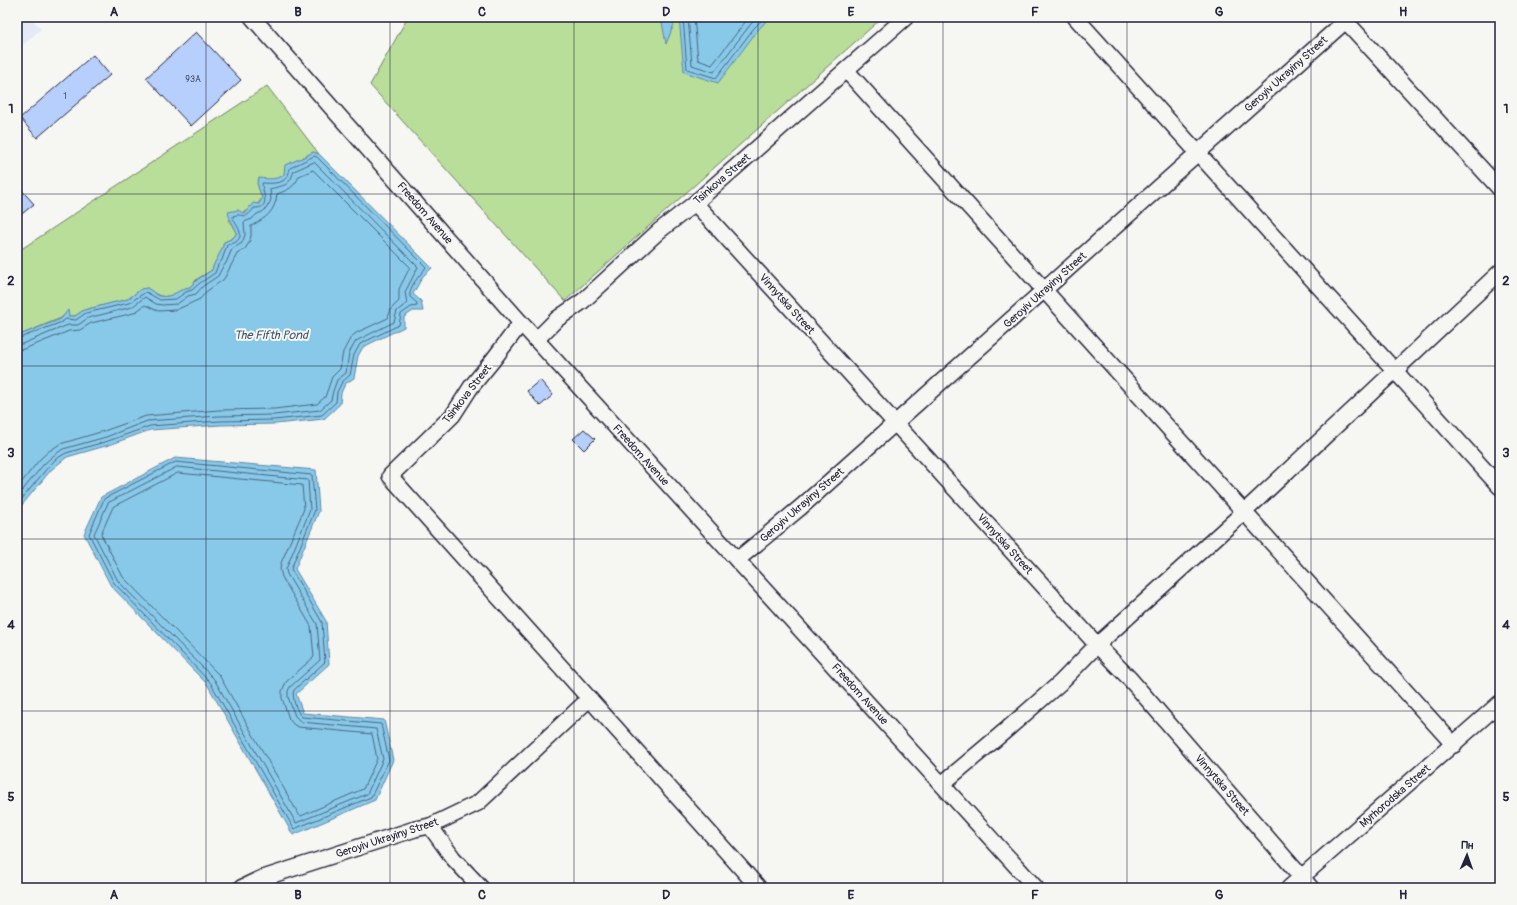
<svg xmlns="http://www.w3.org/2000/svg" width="1517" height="905" font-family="Pangolin,sans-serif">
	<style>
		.built { fill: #e3eaf5 }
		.green { fill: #b8de99; stroke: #6d806a }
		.water { fill: #88c9e9; stroke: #5f86a3 }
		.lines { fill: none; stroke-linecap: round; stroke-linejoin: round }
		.shore { stroke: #4b6581; stroke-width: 1 }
		.building { fill: #b6cffd; stroke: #22223b }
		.street-casing { stroke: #22223b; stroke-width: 18 }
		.street { stroke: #f6f6f2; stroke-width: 15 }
		.grid { fill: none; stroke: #22223b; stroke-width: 1; stroke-opacity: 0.55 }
		.labels { text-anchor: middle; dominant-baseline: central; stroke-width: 4; stroke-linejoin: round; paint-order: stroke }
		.number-label { font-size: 9px; fill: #474d6c }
		.street-label { font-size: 11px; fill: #22223b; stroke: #f6f6f2 }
		.water-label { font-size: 12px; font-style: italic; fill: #41546f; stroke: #f6f6f2 }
		.neatline { fill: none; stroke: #22223b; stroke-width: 1.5 }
		.grid-label { font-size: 13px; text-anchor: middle; font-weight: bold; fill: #22223b }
	</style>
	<rect width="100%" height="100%" fill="#f6f6f2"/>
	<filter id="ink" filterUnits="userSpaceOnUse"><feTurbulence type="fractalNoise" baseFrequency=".025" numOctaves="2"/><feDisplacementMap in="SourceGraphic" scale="8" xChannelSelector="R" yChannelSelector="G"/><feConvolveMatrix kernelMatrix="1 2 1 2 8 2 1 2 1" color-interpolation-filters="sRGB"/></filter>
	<g filter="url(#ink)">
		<polygon class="built" points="17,17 34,17 32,19 41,29 17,50"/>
		<g class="green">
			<polygon points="408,17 883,17 565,301 370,85"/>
			<path d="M267,86L319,154L313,152L304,157L286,165L284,175L280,178L257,183L262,198L258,204L229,220C239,233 239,236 224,242C221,255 215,259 212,270L197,279L190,287C180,288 172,299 160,296C156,295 151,290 147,288L142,289L128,299L84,310L75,316H69L68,311L61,318L17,336V252Z"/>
		</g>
		<g class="water">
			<polygon points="661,17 677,17 666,44"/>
			<polygon points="679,17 770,17 757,31 718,83 684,72"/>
			<path d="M313,152L319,154L432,268L423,276L413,294L421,301L423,311H413L404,317V327L363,347L358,356L354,378L345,384L341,393L340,404L324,419L275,424L220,425L150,430L109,445L67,457L51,470L17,511V336L61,319L68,310L69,316H75L84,310L128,299L141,289L147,288C151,290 156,295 160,296C172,299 180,288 190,287L197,280L212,270C215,259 221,255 224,242C247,234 231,228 228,212L238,210L243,213L248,211L249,206L250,207L253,203L259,204L262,198L257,183L259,178C268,179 276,180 284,175L285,165L304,157Z"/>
			<polygon points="175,458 316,470 319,511 295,569 326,621 329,664 296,694 303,713 384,720 393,760 375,800 293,835 207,684 111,586 84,534 101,497"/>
		</g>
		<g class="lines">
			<g class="shore">
				<polyline points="683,17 687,69 716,78 754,28 765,17"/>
				<polyline points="688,17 692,65 714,72 750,25 758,17"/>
				<polyline points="694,17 698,60 712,65 749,17"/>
				<path d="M17,339L62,322L66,319L76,320L86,313L129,303L146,292L160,300L176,299L186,292L192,290L200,283L215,273L218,265L222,260L227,245C230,244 234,243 236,242C247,233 233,224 233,216C244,212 244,222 254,208C272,209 262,192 262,183C269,183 282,185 287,177C289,175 289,170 290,168L314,156L317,157L426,267C421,275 408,286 410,297L417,303V306L411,307L401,314L399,325L360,344L354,355L350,375L342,382L337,392L336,402L322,415L274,420L220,421L150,426L108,441L66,453L56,459L48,467L17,505"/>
				<path d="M17,344H22L68,325H78L88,318L132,307L145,297L156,304L162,305L177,304L188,296L196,294L203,286L218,276L222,268L226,263L232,249L242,243L245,235L244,222L252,219L257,214L262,212L266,209L271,200L270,189C284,185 289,187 294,171L314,162L418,267L405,292L407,303L397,311L394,322L356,341L349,353L346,373L337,380L333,391L331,400L320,410L274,415L219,416L147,421L106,437L63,449L53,456L44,464L17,497"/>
				<path d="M17,350L24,349L69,331L80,330L91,323L134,313L145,305L158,311L176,310L200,299L207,291L224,279L237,254L245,249L250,241L251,235V226C266,218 275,212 277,194C288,190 295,187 299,176L313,170L410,267L399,289V301L391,309L388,318L356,333L351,337L343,352L340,369L332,377L325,397L317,404L274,409L219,410L146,416L104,431L60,444L49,451L40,459L17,488"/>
				<path d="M176,462L312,475L315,510L291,569L322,622L325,662L294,690C291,696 297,713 302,717L381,724L389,760L371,797L294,829L210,682L114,583L89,534L104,499Z"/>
				<polygon points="177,467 308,480 310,510 286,569 287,574 317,624 320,660 290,687 288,691 288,697 295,716 301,722 376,729 383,759 367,794 296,823 214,679 118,581 94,534 108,503"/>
				<polygon points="178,473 302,485 304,509 281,563 280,569 282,577 311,626 314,657 286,682 282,691 282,698 289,719 293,724 298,727 372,734 377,759 363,789 301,816 299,815 219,675 123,577 101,534 113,507"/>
			</g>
		</g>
		<g class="building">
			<polygon points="196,32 241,80 191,126 146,78"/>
			<polygon points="93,55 110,75 37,138 20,118"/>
			<polygon points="17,185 34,204 17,218"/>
			<polygon points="540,380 553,395 540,406 527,391"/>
			<polygon points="584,429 595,439 584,450 573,439"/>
		</g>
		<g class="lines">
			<g class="street-casing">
				<g id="street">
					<polyline points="252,17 521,323 1036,888"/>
					<polyline points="1075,17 1500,487"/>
					<polyline points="1342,17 1500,189"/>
					<polyline points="846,70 1454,745"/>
					<polyline points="695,203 1097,645 1129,678 1311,888"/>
					<polyline points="521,323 493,360 471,387 453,415 390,476 759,888"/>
					<polyline points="536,340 557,319 583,301 659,231 695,203 906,17"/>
					<polyline points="737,560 801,507 1350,17"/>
					<polyline points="942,784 1005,731 1060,683 1097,645 1244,512 1500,272"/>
					<polyline points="430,826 453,858 481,888"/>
					<polyline points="241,888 260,879 415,829 430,826 478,803 589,699"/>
					<polyline points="1289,888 1500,703"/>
				</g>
			</g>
			<use href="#street" class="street"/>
		</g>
	</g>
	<path class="grid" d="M206,17V888M390,17V888M574,17V888M758,17V888M943,17V888M1127,17V888M1311,17V888M17,194H1500M17,366H1500M17,539H1500M17,711H1500"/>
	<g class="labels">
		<g class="number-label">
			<text x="193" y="79">93А</text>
			<text x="65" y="96">1</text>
		</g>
		<g class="street-label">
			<text transform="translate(1286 74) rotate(-42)">Geroyiv Ukrayiny Street</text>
			<text transform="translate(722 179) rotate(-41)">Tsinkova Street</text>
			<text transform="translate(425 213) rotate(49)">Freedom Avenue</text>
			<text transform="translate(1045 290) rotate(-42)">Geroyiv Ukrayiny Street</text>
			<text transform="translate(787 304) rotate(48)">Vinnytska Street</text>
			<text transform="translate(467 394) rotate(-52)">Tsinkova Street</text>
			<text transform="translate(641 455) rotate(48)">Freedom Avenue</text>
			<text transform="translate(802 505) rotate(-41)">Geroyiv Ukrayiny Street</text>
			<text transform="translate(1005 544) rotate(48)">Vinnytska Street</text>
			<text transform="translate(860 694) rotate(48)">Freedom Avenue</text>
			<text transform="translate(1222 785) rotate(49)">Vinnytska Street</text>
			<text transform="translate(1395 796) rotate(-41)">Myrhorodska Street</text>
			<text transform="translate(387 838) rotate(-18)">Geroyiv Ukrayiny Street</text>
		</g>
		<g class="water-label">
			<text x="271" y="335">The Fifth Pond</text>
		</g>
	</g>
	<rect width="1517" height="905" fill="none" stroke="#f6f6f2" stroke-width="44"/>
	<g transform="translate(1467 855) rotate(2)" stroke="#f6f6f2" stroke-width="3" paint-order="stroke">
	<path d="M0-3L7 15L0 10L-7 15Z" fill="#22223b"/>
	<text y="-6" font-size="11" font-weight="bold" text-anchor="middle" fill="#22223b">Пн</text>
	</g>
	<rect x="22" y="22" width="1473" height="861" class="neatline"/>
	<g class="grid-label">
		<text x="114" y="16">A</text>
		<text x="298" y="16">B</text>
		<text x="482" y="16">C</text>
		<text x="666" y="16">D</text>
		<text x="851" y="16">E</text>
		<text x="1035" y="16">F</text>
		<text x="1219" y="16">G</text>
		<text x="1403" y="16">H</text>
		<text x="11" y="113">1</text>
		<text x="1506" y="113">1</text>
		<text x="11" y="285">2</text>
		<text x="1506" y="285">2</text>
		<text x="11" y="457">3</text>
		<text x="1506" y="457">3</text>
		<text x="11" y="629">4</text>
		<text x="1506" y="629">4</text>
		<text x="11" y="801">5</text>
		<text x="1506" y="801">5</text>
		<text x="114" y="899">A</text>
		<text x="298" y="899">B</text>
		<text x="482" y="899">C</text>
		<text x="666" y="899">D</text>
		<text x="851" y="899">E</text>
		<text x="1035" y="899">F</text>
		<text x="1219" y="899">G</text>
		<text x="1403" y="899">H</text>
	</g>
</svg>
